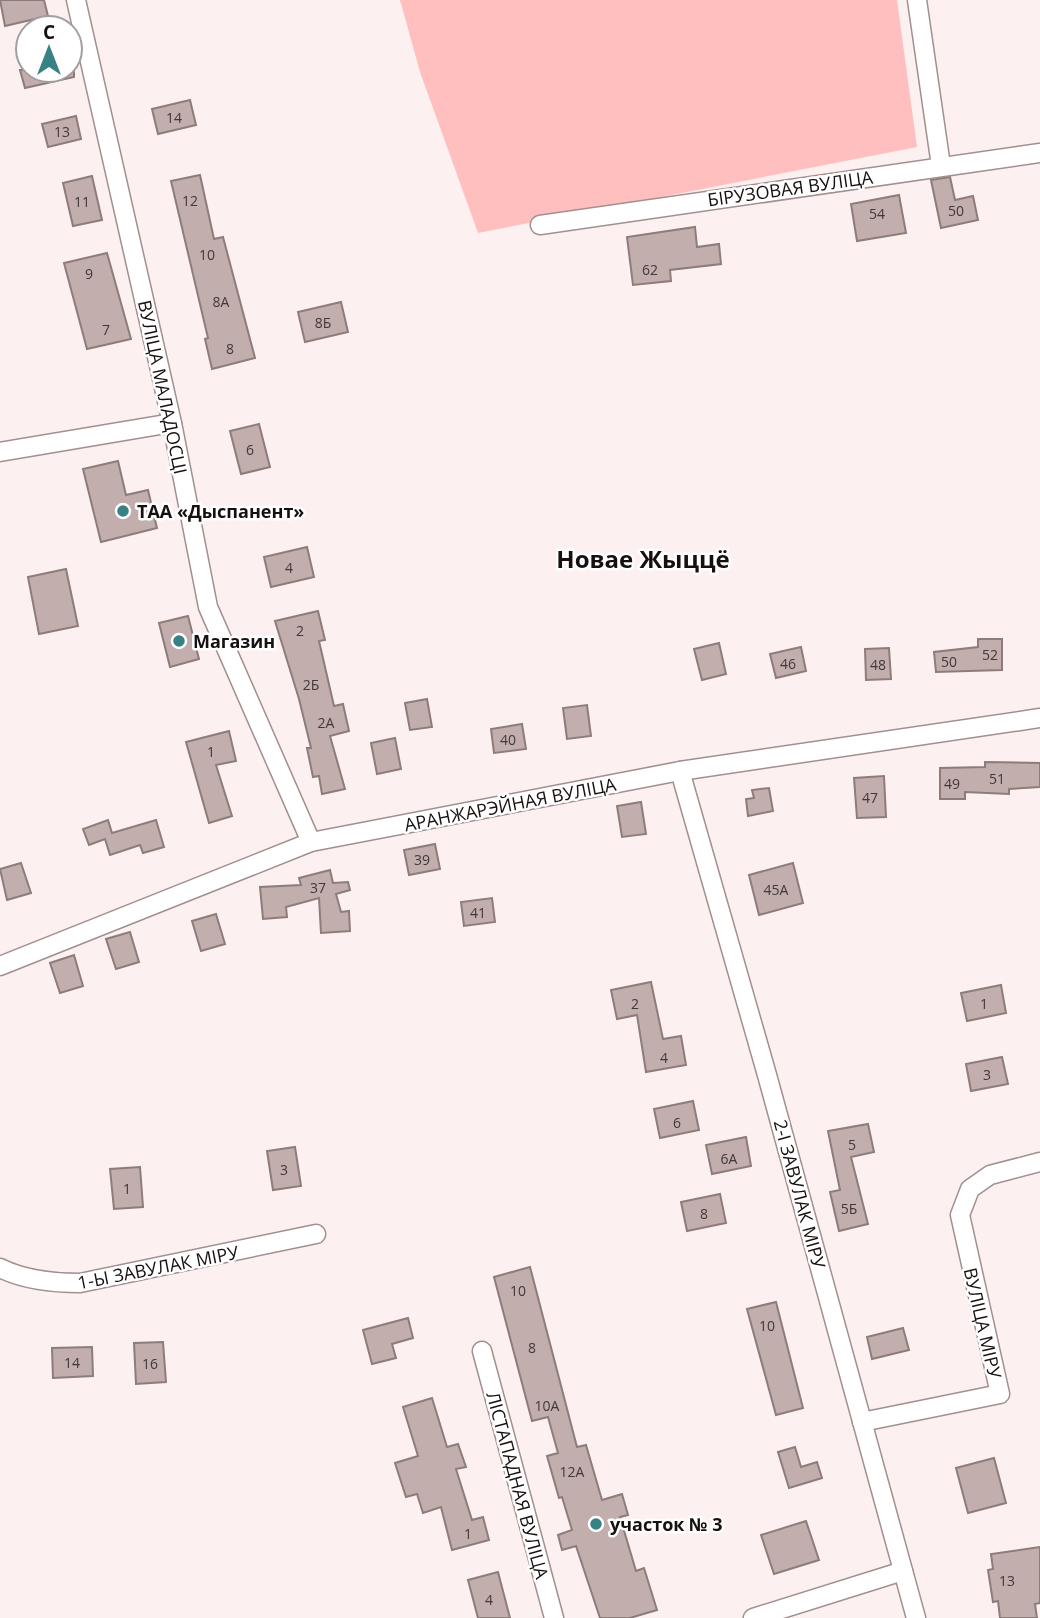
<svg xmlns="http://www.w3.org/2000/svg" width="1040" height="1618" font-family="'Open Sans',sans-serif">
	<style>
		.green { fill: #ffbfbe }
		.building { fill: #c1aead; stroke: #8e7c7b; stroke-width: 2 }
		.lines { fill: none; stroke-linecap: round; stroke-linejoin: round }
		.minor-casing { stroke: #a28f8f; stroke-width: 21 }
		.minor { stroke: #fff; stroke-width: 18 }
		.poi-dot { fill: #388184; stroke: #fff; stroke-width: 2.5 }
		.labels { text-anchor: middle; dominant-baseline: central; stroke-width: 5; stroke-linejoin: round; paint-order: stroke }
		.number-label { font-size: 14px; fill: #423837 }
		.street-label { font-size: 18px; fill: #171010; stroke: #fff }
		.poi-label { font-size: 18px; font-weight: bold; fill: #171010; stroke: #fff; text-anchor: start }
		.district-label { font-size: 24px; font-weight: bold; fill: #171010; stroke: #fff }
	</style>
	<rect width="100%" height="100%" fill="#fdf0f0"/>
	<polygon class="green" points="400,0 897,0 917,147 478,233 420,72"/>
	<g class="building">
		<polygon points="0,0 44,0 48,16 5,26"/>
		<polygon points="20,70 74,70 74,77 25,88"/>
		<polygon points="190,100 196,125 158,134 152,109"/>
		<polygon points="76,116 81,139 48,147 42,124"/>
		<polygon points="200,175 214,239 223,237 255,358 212,369 205,339 208,338 171,181"/>
		<polygon points="92,176 102,220 73,226 63,183"/>
		<polygon points="950,177 955,200 973,196 978,220 941,228 931,180"/>
		<polygon points="899,195 906,233 857,241 851,204"/>
		<polygon points="695,227 697,247 719,244 721,264 670,270 671,281 633,285 627,237"/>
		<polygon points="107,253 131,339 87,349 64,263"/>
		<polygon points="341,302 348,332 305,342 298,312"/>
		<polygon points="259,424 270,467 241,474 230,431"/>
		<polygon points="118,461 126,495 148,490 157,528 101,542 83,469"/>
		<polygon points="307,547 314,577 271,587 264,557"/>
		<polygon points="66,569 78,626 39,634 28,577"/>
		<polygon points="318,611 325,640 319,641 334,706 343,704 349,731 330,736 345,789 322,794 319,776 313,777 307,748 311,748 299,699 275,621"/>
		<polygon points="188,616 199,659 170,667 159,623"/>
		<polygon points="978,639 1002,639 1002,670 936,672 934,652 978,647"/>
		<polygon points="719,643 726,674 702,680 694,649"/>
		<polygon points="801,647 806,671 776,678 770,654"/>
		<polygon points="889,648 891,679 866,680 865,649"/>
		<polygon points="427,699 432,727 410,730 405,703"/>
		<polygon points="587,705 591,736 567,739 563,708"/>
		<polygon points="522,724 526,749 494,753 491,729"/>
		<polygon points="229,731 236,761 216,765 232,816 209,823 186,742"/>
		<polygon points="395,738 401,769 377,774 371,743"/>
		<polygon points="985,762 1040,763 1040,787 1009,789 1009,794 965,792 965,799 940,799 940,768 985,767"/>
		<polygon points="884,776 886,817 857,818 854,778"/>
		<polygon points="769,788 773,811 748,816 746,799 754,798 752,790"/>
		<polygon points="641,802 646,834 622,837 617,806"/>
		<polygon points="108,820 112,833 156,820 164,847 143,853 140,845 110,855 105,839 89,845 83,829"/>
		<polygon points="435,844 440,869 409,875 404,850"/>
		<polygon points="21,863 31,893 7,900 0,869"/>
		<polygon points="793,863 803,903 759,915 749,875"/>
		<polygon points="330,870 333,883 348,882 350,890 336,894 341,912 349,911 350,931 321,933 319,898 286,907 287,917 263,919 260,887 301,885 299,878"/>
		<polygon points="492,898 495,922 464,926 461,902"/>
		<polygon points="216,914 225,944 201,951 192,921"/>
		<polygon points="130,932 139,962 116,969 106,939"/>
		<polygon points="74,955 83,986 60,993 50,963"/>
		<polygon points="651,982 663,1039 681,1036 686,1065 646,1072 637,1015 617,1019 611,990"/>
		<polygon points="1001,985 1006,1013 967,1021 961,993"/>
		<polygon points="1002,1057 1008,1084 971,1091 966,1064"/>
		<polygon points="693,1101 699,1130 660,1138 654,1109"/>
		<polygon points="868,1124 874,1152 851,1157 868,1224 839,1231 830,1192 840,1190 828,1131"/>
		<polygon points="746,1137 751,1166 712,1174 706,1145"/>
		<polygon points="295,1147 301,1186 273,1190 267,1151"/>
		<polygon points="140,1167 143,1207 114,1209 110,1169"/>
		<polygon points="720,1194 726,1223 687,1231 681,1202"/>
		<polygon points="530,1267 577,1447 586,1445 602,1500 622,1494 628,1515 620,1517 636,1571 644,1568 657,1610 630,1618 600,1618 576,1546 562,1550 558,1535 572,1530 562,1497 559,1498 547,1456 558,1453 548,1417 532,1421 494,1277"/>
		<polygon points="776,1302 803,1408 776,1415 747,1309"/>
		<polygon points="408,1318 413,1338 392,1344 396,1358 372,1364 363,1330"/>
		<polygon points="903,1328 909,1350 872,1359 867,1337"/>
		<polygon points="163,1342 166,1382 136,1384 134,1343"/>
		<polygon points="92,1347 93,1376 53,1378 52,1348"/>
		<polygon points="432,1398 447,1447 458,1444 466,1467 456,1469 472,1520 483,1517 489,1540 452,1550 441,1507 423,1513 417,1494 406,1497 395,1463 418,1456 403,1407"/>
		<polygon points="795,1447 801,1467 817,1462 822,1478 789,1488 778,1452"/>
		<polygon points="994,1458 1006,1503 968,1513 956,1468"/>
		<polygon points="806,1521 819,1560 774,1574 761,1535"/>
		<polygon points="1040,1547 1040,1603 1035,1604 1037,1618 1000,1618 998,1601 993,1602 988,1570 993,1569 991,1554"/>
		<polygon points="498,1572 510,1618 478,1618 468,1580"/>
	</g>
	<g class="lines">
		<g class="minor-casing">
			<g id="minor">
				<polyline points="76,0 172,423 208,607 311,842"/>
				<polyline points="917,0 941,166"/>
				<polyline points="540,225 1040,153"/>
				<polyline points="0,452 172,423"/>
				<polyline points="680,771 767,1075 916,1618"/>
				<polyline points="0,966 311,842 680,771 1040,718"/>
				<path d="M0,1268C24,1280 53,1283 80,1283L316,1234"/>
				<polyline points="482,1351 554,1618"/>
				<polyline points="862,1422 1000,1394 960,1215 970,1189 990,1175 1040,1162"/>
				<polyline points="753,1618 903,1571"/>
			</g>
		</g>
		<use href="#minor" class="minor"/>
	</g>
	<g class="poi-dot">
		<circle cx="123" cy="511" r="7"/>
		<circle cx="179" cy="641" r="7"/>
		<circle cx="596" cy="1524" r="7"/>
	</g>
	<g class="labels">
		<g class="number-label">
			<text x="174" y="117">14</text>
			<text x="62" y="131">13</text>
			<text x="190" y="200">12</text>
			<text x="82" y="201">11</text>
			<text x="956" y="210">50</text>
			<text x="877" y="213">54</text>
			<text x="207" y="254">10</text>
			<text x="650" y="269">62</text>
			<text x="89" y="273">9</text>
			<text x="221" y="301">8А</text>
			<text x="323" y="322">8Б</text>
			<text x="106" y="329">7</text>
			<text x="230" y="348">8</text>
			<text x="250" y="449">6</text>
			<text x="289" y="567">4</text>
			<text x="300" y="630">2</text>
			<text x="990" y="654">52</text>
			<text x="949" y="661">50</text>
			<text x="788" y="663">46</text>
			<text x="878" y="664">48</text>
			<text x="311" y="684">2Б</text>
			<text x="326" y="722">2А</text>
			<text x="508" y="739">40</text>
			<text x="211" y="751">1</text>
			<text x="997" y="778">51</text>
			<text x="952" y="783">49</text>
			<text x="870" y="797">47</text>
			<text x="422" y="859">39</text>
			<text x="318" y="887">37</text>
			<text x="776" y="889">45А</text>
			<text x="478" y="912">41</text>
			<text x="635" y="1003">2</text>
			<text x="984" y="1003">1</text>
			<text x="664" y="1057">4</text>
			<text x="987" y="1074">3</text>
			<text x="677" y="1122">6</text>
			<text x="852" y="1144">5</text>
			<text x="729" y="1158">6А</text>
			<text x="284" y="1169">3</text>
			<text x="127" y="1188">1</text>
			<text x="849" y="1208">5Б</text>
			<text x="704" y="1213">8</text>
			<text x="518" y="1290">10</text>
			<text x="767" y="1325">10</text>
			<text x="532" y="1347">8</text>
			<text x="72" y="1362">14</text>
			<text x="150" y="1363">16</text>
			<text x="547" y="1405">10А</text>
			<text x="572" y="1471">12А</text>
			<text x="468" y="1533">1</text>
			<text x="1007" y="1580">13</text>
			<text x="489" y="1599">4</text>
		</g>
		<g class="street-label">
			<text transform="translate(790 188) rotate(-8)">БІРУЗОВАЯ ВУЛІЦА</text>
			<text transform="translate(163 387) rotate(78)">ВУЛІЦА МАЛАДОСЦІ</text>
			<text transform="translate(510 804) rotate(-11)">АРАНЖАРЭЙНАЯ ВУЛІЦА</text>
			<text transform="translate(800 1194) rotate(75)">2-І ЗАВУЛАК МІРУ</text>
			<text transform="translate(158 1267) rotate(-11)">1-Ы ЗАВУЛАК МІРУ</text>
			<text transform="translate(983 1323) rotate(77)">ВУЛІЦА МІРУ</text>
			<text transform="translate(518 1485) rotate(75)">ЛІСТАПАДНАЯ ВУЛІЦА</text>
		</g>
		<g class="poi-label">
			<text x="137" y="511">ТАА «Дыспанент»</text>
			<text x="193" y="641">Магазин</text>
			<text x="610" y="1524">участок № 3</text>
		</g>
		<g class="district-label">
			<text x="643" y="558">Новае Жыццё</text>
		</g>
	</g>
	<g transform="translate(49 49)"><circle r="33" fill="#ffffff" stroke="#a29f9f" stroke-width="2"/>
	<path d="M0-5L12 26L0 18L-12 26Z" fill="#388184"/>
	<text y="-10" font-size="19" font-weight="bold" text-anchor="middle" fill="#171010">С</text>
	</g>
</svg>
